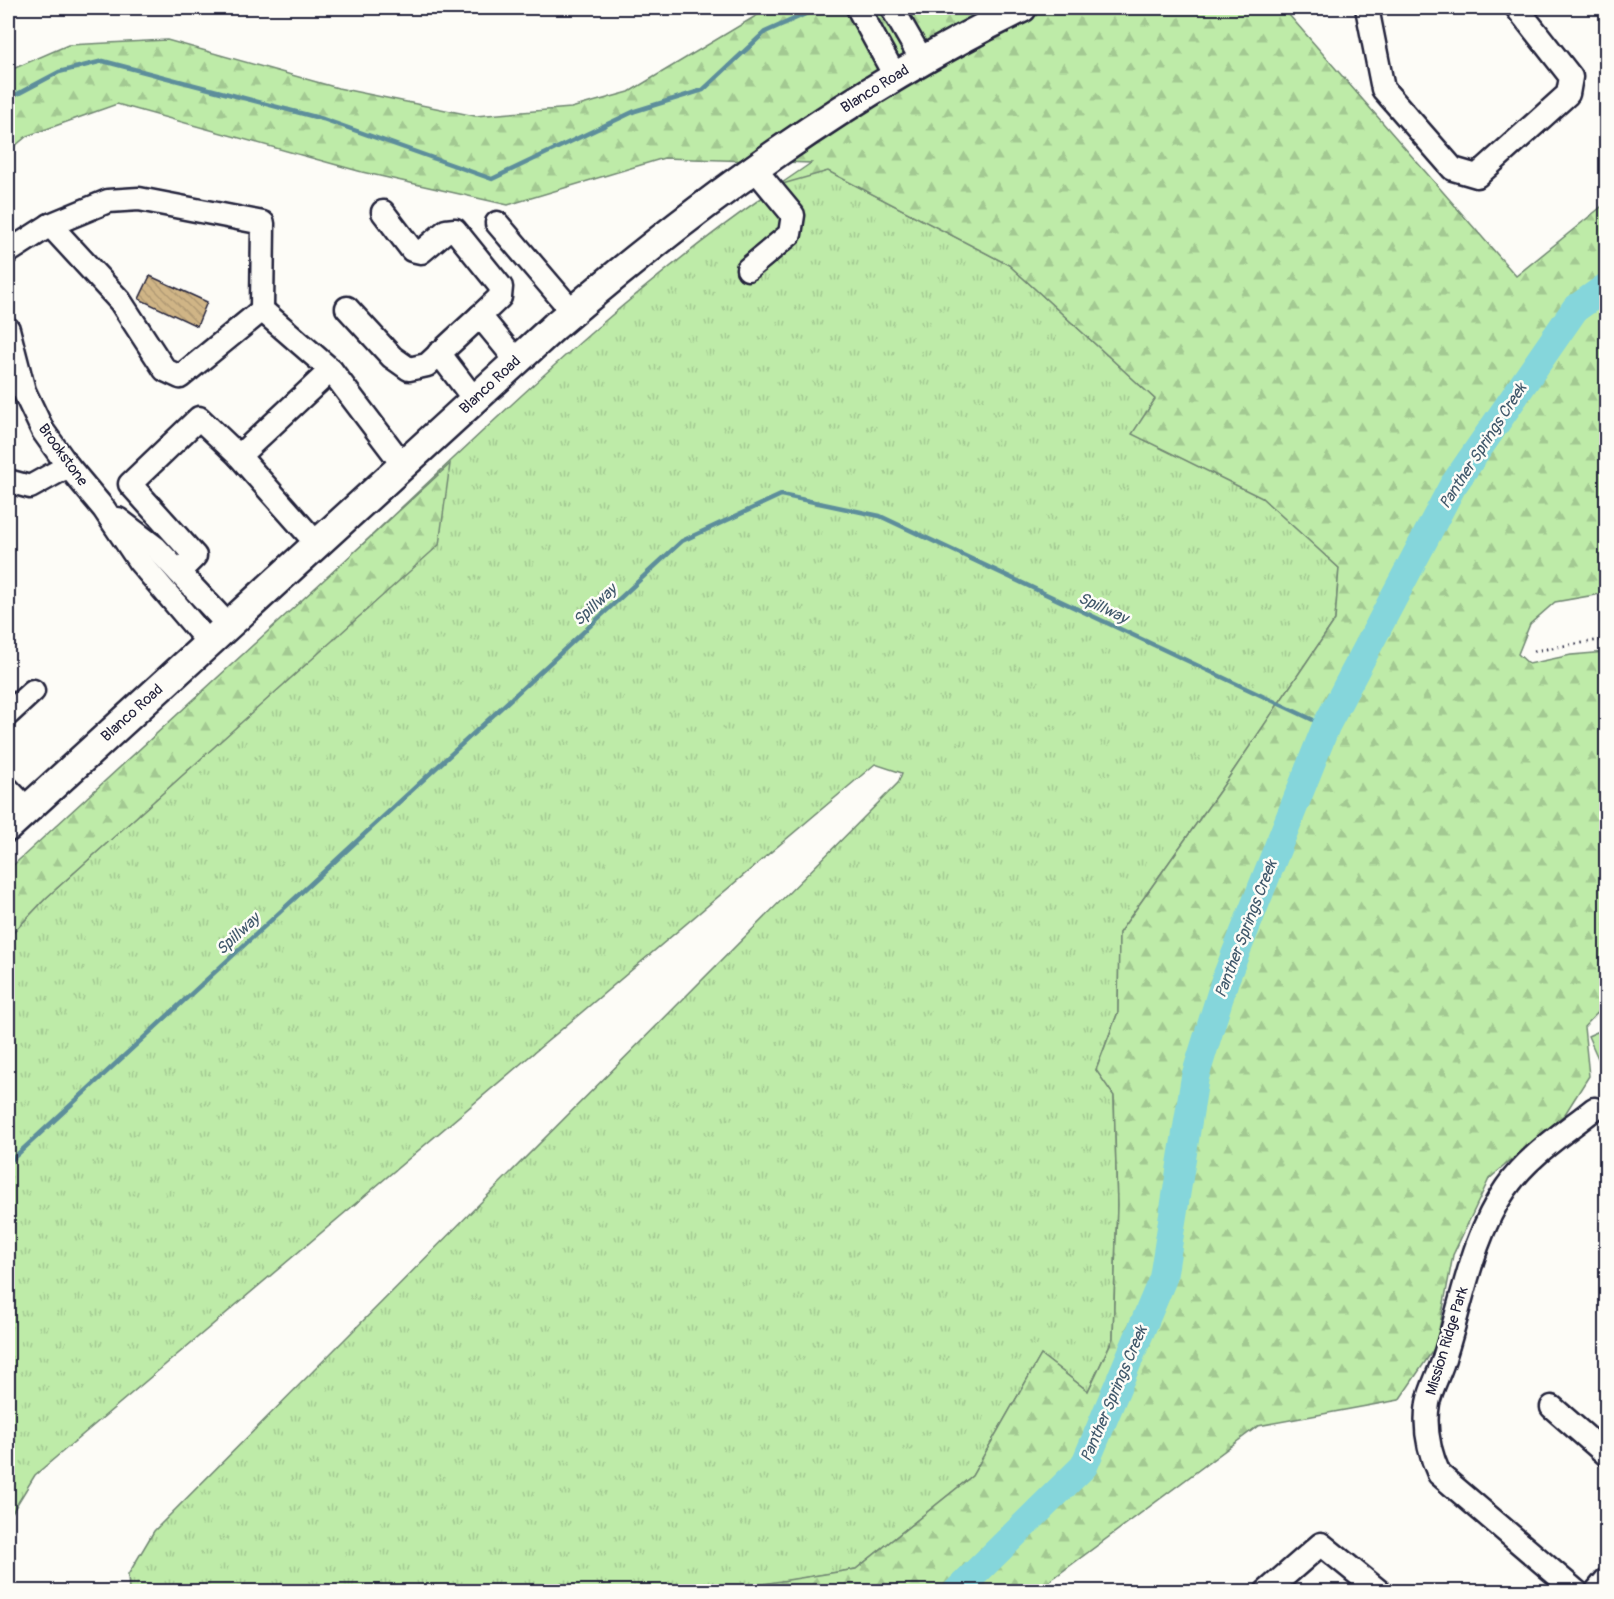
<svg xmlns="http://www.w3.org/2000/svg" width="1614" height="1599" font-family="Pangolin,sans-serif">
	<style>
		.grass { fill: url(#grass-tufts); stroke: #708672; stroke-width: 1.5 }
		.forest { fill: url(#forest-firs); stroke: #708672; stroke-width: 1.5 }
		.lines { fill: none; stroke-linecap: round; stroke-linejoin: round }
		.stream { stroke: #5d8e9b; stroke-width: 4.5 }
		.river { stroke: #85d6db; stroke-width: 28 }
		.building { fill: url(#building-back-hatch); stroke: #22223b; stroke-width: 1.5 }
		.minor-casing { stroke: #22223b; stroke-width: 27 }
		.major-casing { stroke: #22223b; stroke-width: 33 }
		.path { stroke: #22223b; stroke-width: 3; stroke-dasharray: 1.5 4.5; stroke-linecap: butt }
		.minor { stroke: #fdfcf7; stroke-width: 22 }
		.major { stroke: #fdfcf7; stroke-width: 28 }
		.labels { text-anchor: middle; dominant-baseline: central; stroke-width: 5; stroke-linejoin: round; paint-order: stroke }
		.street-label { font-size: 15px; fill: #22223b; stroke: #fdfcf7 }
		.water-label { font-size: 16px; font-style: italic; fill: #40586b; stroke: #fdfcf7 }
	</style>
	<defs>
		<pattern id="grass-tufts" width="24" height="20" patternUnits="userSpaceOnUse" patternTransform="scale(1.5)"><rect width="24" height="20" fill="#beeba8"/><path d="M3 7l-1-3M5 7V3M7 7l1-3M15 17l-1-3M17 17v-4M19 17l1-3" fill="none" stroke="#a3c992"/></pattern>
		<pattern id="forest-firs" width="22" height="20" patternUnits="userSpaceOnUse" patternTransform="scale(1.5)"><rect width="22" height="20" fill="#beeba8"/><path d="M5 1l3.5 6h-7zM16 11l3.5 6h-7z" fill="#a3c992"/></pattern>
		<pattern id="building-back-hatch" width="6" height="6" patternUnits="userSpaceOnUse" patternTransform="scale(1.5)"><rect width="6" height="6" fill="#d0b586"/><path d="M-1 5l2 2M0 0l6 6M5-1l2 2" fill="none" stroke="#b29b75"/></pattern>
	</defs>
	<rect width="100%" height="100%" fill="#fdfcf7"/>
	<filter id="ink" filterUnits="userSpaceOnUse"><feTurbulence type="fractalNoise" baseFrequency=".0167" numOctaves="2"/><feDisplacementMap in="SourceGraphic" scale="12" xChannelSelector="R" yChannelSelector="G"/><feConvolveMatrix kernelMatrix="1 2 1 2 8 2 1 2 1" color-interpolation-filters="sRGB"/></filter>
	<g filter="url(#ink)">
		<g class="grass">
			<path d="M813,163L1009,265L1339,568L1335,620L1223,786L1119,933L1118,1012L1096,1070L1114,1095L1117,1205L1113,1338L1088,1391L1041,1355L972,1476L856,1569L719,1592H129L128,1575L154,1531L898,783L902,773L875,764L35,1475L8,1519V938L46,898L334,638L300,603C464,451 623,286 813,163Z"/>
			<polygon points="1606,1028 1606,1073 1605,1074 1588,1036"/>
		</g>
		<g class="forest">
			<polygon points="769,8 1283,8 1516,276 1606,203 1606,593 1555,602 1530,624 1518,654 1529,664 1571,655 1606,652 1606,1004 1584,1027 1589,1076 1565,1114 1489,1179 1453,1255 1436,1346 1399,1400 1258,1426 1036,1591 719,1591 856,1569 972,1476 1041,1355 1088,1391 1113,1338 1117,1205 1114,1096 1096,1070 1118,1012 1119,933 1223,786 1335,620 1339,568 1262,498 1132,434 1155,399 1009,265 828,171 779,185 811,163 664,158 508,205 362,172 117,104 27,136 8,152 8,71 68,45 167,40 338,88 475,116 571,108 629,92"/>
			<polygon points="450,464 439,545 46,898 8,938 8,870"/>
		</g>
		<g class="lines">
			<g class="stream">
				<polyline points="8,99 59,72 103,61 323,119 492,179 635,111 703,90 765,32 819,8"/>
				<polyline points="8,1163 682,541 781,495 880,516 1326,726"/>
			</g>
			<polyline class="river" points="956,1592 1084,1466 1163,1278 1195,1077 1225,980 1326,726 1452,487 1575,309 1606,287"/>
		</g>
		<polygon class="building" points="150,276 207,302 197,326 139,299"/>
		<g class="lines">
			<g class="minor-casing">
				<g id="minor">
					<polyline points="858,8 895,76"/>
					<polyline points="892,8 922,60"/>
					<polyline points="1367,8 1383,89 1453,169 1477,176 1568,94 1571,77 1517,8"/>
					<polyline points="383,212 412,250 421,252 446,231 455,230 501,287 500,297 480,316 517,361"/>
					<polyline points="497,223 572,311"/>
					<polyline points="50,225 108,201 139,199 263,223 262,310"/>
					<polyline points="8,252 50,225 120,301 165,370 180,377 262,310 331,370 403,465"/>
					<polyline points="748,269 790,234 793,215 754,168"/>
					<polyline points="347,308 392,357 409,369 427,365 480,316"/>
					<polyline points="8,329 24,391 43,431 68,466 104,509 139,561 209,643"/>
					<polyline points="439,353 474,399"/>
					<polyline points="8,481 30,487 68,466"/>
					<polyline points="118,519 156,548 228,625"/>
					<polyline points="317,544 239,456 331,370"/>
					<polyline points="179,572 195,556 130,484 199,418 239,456"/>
					<polyline points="8,714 33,691"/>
					<polyline points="8,789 27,809"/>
					<polyline points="1552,1407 1606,1454"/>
					<polyline points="1266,1592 1321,1544 1380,1592"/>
					<path d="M1577,1592L1439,1474C1429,1452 1424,1427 1428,1403C1431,1387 1441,1371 1445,1355C1463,1299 1472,1237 1506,1188C1528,1156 1564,1133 1594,1109"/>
					<polyline points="1596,1592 1606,1580"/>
				</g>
			</g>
			<g class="major-casing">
				<path id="major" d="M8,827L555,326C699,203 851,91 1022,8"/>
			</g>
			<polyline class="path" points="1534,651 1606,639"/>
			<use href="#minor" class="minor"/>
			<use href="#major" class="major"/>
		</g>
	</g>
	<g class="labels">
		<g class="street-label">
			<text transform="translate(875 89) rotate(-32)">Blanco Road</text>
			<text transform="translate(490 385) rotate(-43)">Blanco Road</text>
			<text transform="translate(63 455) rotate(54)">Brookstone</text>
			<text transform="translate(132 713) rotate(-42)">Blanco Road</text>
			<text transform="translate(1447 1341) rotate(-73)">Mission Ridge Park</text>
		</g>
		<g class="water-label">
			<text transform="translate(1483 446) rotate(-57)">Panther Springs Creek</text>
			<text transform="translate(595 605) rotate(-43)">Spillway</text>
			<text transform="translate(1103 608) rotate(25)">Spillway</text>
			<text transform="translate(1246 929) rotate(-69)">Panther Springs Creek</text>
			<text transform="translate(238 934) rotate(-43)">Spillway</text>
			<text transform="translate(1114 1394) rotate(-67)">Panther Springs Creek</text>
		</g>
	</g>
	<rect width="1614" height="1599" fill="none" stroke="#fdfcf7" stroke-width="30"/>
	<rect x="15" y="15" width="1584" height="1569" fill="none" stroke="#22223b" stroke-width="2" filter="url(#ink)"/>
</svg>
